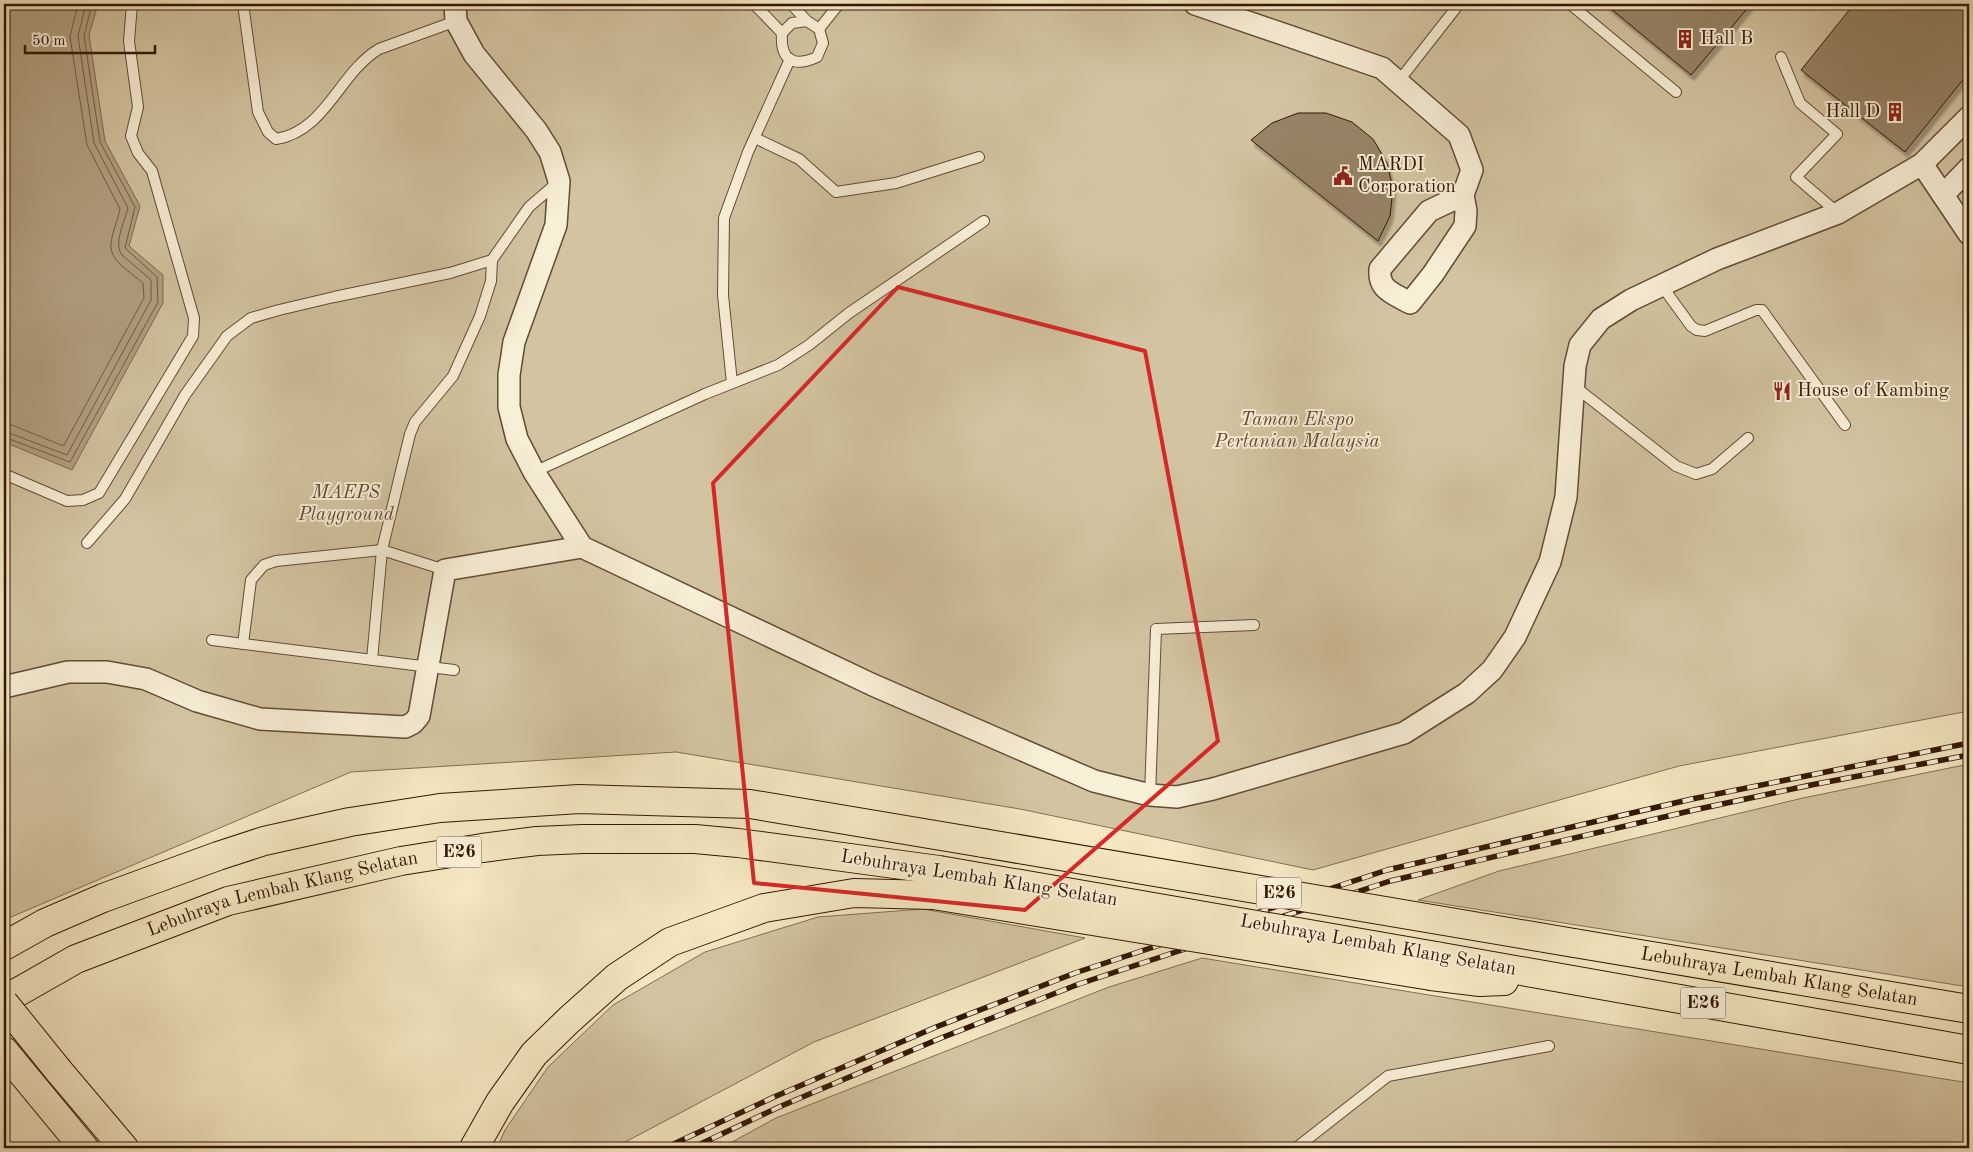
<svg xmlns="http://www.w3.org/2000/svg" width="1973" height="1152" font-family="'Old Standard TT',serif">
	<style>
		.green { fill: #d3c4a1; stroke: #836e52 }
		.water { fill: #b2a081; stroke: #7f694f }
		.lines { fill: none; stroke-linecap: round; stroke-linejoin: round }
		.shore { stroke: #725c42; stroke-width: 1 }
		.building { fill: #978366; stroke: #331704; filter: url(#shadow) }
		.lane-casing { stroke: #634b33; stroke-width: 12 }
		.street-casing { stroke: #634b33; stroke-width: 24 }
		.highway-casing { stroke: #331704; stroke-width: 30 }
		.lane { stroke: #f8efd7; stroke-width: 10 }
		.street { stroke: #f8efd7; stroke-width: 21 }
		.highway { stroke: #f4e7c1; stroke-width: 28 }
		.rail-casing { stroke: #331704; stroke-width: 5.5 }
		.rail { stroke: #f8efd7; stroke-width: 4; stroke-dasharray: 11; stroke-linecap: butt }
		.highway-bridge-casing { stroke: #331704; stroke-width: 30; stroke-linecap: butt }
		.highway-bridge { stroke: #f4e7c1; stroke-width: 28 }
		.marked { fill: none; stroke: #d62828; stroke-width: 4; stroke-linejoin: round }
		.labels { text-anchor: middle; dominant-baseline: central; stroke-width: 4; stroke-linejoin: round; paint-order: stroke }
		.shield { fill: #f8efd7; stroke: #6e5843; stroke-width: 1 }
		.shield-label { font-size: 18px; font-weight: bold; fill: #331704 }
		.poi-label { font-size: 19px; fill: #331704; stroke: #f8efd7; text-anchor: start }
		.park-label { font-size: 19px; font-style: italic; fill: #634b33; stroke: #f8efd7 }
		.street-label { font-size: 19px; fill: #331704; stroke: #f8efd7 }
	</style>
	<defs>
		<filter id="shadow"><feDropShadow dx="3" dy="5.5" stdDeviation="1" flood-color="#0004"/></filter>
	</defs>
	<rect width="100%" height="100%" fill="#f4e7c1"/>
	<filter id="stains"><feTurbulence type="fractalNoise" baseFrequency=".004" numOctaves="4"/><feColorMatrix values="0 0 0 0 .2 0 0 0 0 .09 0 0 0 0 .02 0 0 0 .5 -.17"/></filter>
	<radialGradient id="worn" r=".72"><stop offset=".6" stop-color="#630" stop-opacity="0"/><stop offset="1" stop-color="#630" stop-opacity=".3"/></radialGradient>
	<g class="green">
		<polygon points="4,4 1969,4 1969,711 1679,766 1313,870 1020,809 676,752 351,772 4,920"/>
		<polygon points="1969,764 1969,987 1418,900 1499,871 1803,798"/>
		<polygon points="923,909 1085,938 814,1042 614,1148 497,1148 505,1130 548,1067 613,1005 705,952 818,917"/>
		<polygon points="1202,958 1969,1083 1969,1148 721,1148 776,1118 1109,987"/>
	</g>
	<polygon class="water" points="4,4 98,4 89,35 105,141 140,206 129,246 163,275 163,303 72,470 4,442"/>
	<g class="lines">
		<g class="shore">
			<path d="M4,424L12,425L61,445H64L144,298L143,283C132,273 109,261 111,244C112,232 118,220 120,209L87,145L70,37L78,4"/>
			<path d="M4,431L67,455L151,300V280L122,255C113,243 125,221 128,208L94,143L78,36L86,4"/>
			<polyline points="4,437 70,462 158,302 157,277 125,248 135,207 100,142 84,36 92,4"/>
		</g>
	</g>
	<g class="building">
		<polygon points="1605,4 1751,4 1691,75"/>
		<polygon points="1854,4 1969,4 1969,72 1905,152 1801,70"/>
		<polygon points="1298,113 1326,113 1352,122 1373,139 1387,163 1393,189 1390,216 1378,241 1251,140 1272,123"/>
	</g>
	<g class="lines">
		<g class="lane-casing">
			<g id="lane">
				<path d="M243,4L258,112L268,132L276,139C326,131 339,73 379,49L456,21"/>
				<polyline points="754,4 782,33"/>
				<path d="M791,4L807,21L819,29L823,43L817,57C793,68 780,60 782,33L792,23L807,21"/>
				<polyline points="1570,4 1676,92"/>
				<polyline points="819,29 839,4"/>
				<polyline points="1781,57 1800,103 1837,134 1796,177 1838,213"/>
				<polyline points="1398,82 1459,4"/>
				<polyline points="755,138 799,159 836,192 896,183 979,157"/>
				<polyline points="1662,286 1691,326 1697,330 1705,331 1756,310 1762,310 1845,425"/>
				<polyline points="732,383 723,295 724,218 748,152 790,59"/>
				<polyline points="1574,386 1676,466 1696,474 1712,469 1748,438"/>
				<polyline points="534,472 705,394 778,365 809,345 849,313 984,221"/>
				<polyline points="4,474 67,501 83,500 99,493 193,336 194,318 152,171 138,153 131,136 138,107 129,41 132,4"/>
				<polyline points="87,543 125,499 185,395 227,336 251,318 279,310 334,297 450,273 492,260"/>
				<polyline points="212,640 454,670"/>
				<polyline points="243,644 251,580 264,565 276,561 382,550 445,570"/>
				<polyline points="372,660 382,550 410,434 415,422 453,376 480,316 491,281 492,260 529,207 558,182"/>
				<polyline points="1150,795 1156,629 1254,625"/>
				<polyline points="1296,1148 1388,1076 1549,1046"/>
			</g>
		</g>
		<g class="street-casing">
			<g id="street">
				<polyline points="455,4 456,21 474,54 536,130 550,152 559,181 556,225 514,342 509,375 509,407 517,439 534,472 582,547 873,685 1094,781 1150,795 1177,797 1213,789 1404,733 1467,693 1492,670 1515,637 1550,562 1566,497 1575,366 1580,345 1601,319 1631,300 1717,259 1838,213 1922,164 1969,117"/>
				<path d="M1195,4L1382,68L1459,135L1472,170L1463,195L1429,211L1380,269C1378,290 1393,293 1410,303L1433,274L1465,226L1466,211L1463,195"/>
				<polyline points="1922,164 1969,234"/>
				<polyline points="1943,195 1969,168"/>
				<polyline points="4,687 68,672 107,672 146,679 197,701 260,719 405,727 413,723 419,716 445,570 582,547"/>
			</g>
		</g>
		<g class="highway-casing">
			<g id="highway">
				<path id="s1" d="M1574,943L1969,1009"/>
				<polyline points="4,946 45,923 103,898 218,856 264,841 350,822 440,808 579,799 750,804 983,843"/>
				<polyline points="1436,956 1969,1050"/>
				<polyline points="1431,976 1480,982 1504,981"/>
				<path id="s2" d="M4,1000L76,959L228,901L401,861L482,848L537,841L583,839H695L738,843L939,870"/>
				<polyline points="4,1051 84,1148"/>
				<polyline points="58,1070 124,1148"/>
				<polyline points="474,1148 500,1102 534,1054 569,1020 617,977 670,942 764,908 854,893 933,895"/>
			</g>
		</g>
		<use href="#lane" class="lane"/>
		<use href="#street" class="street"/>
		<use href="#highway" class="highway"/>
		<g class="rail-casing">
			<g id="rail">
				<polyline points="665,1148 774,1097 936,1027 1075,973 1387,870 1692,799 1969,743"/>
				<polyline points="692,1148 779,1107 941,1038 1079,984 1390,881 1694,810 1811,785 1969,755"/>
			</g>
		</g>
		<use href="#rail" class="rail"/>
		<g class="highway-bridge-casing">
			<g id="highway-bridge">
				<polyline points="983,843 1574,943"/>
				<polyline points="939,870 1436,956"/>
				<polyline points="933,895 1431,976"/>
				<polyline points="4,1003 58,1070"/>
			</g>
		</g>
		<use href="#highway-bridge" class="highway-bridge"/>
	</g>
	<path class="marked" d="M898,287L1145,351L1218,741L1025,910L754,883L713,483Z"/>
	<defs>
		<g id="building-bare" transform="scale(1.5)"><path d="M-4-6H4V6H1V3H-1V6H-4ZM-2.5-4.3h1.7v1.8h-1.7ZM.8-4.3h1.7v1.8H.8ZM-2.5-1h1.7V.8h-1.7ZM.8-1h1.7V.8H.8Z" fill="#8f2418" stroke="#f8efd7" stroke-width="2.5" paint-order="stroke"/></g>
		<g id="civic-bare" transform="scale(1.5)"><path d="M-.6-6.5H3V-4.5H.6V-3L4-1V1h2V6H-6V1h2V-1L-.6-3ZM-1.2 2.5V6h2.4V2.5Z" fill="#8f2418" stroke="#f8efd7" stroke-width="2.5" paint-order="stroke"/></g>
		<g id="restaurant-bare" transform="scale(1.5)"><path d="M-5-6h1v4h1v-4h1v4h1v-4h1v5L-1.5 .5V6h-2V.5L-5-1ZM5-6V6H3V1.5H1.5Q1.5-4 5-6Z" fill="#8f2418" stroke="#f8efd7" stroke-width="2.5" paint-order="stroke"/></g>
	</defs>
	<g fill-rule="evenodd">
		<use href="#building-bare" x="1685" y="39"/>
		<use href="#building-bare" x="1895" y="112"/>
		<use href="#civic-bare" x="1343" y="176"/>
		<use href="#restaurant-bare" x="1782" y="391"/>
	</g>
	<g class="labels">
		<g class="shield">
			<rect x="436.5" y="836.5" width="45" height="31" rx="4"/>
			<rect x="1256.5" y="877.5" width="45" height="31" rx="4"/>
			<rect x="1680.5" y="987.5" width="45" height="31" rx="4"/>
		</g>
		<g class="shield-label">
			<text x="459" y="852">E26</text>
			<text x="1279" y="893">E26</text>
			<text x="1703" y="1003">E26</text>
		</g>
		<g class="poi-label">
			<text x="1700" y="39">Hall B</text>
			<text x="1880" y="112" text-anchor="end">Hall D</text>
			<text x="1358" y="165">MARDI<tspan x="1358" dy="22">Corporation</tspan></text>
			<text x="1797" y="391">House of Kambing</text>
		</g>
		<g class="park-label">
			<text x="1297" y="420">Taman Ekspo<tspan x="1297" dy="22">Pertanian Malaysia</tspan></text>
			<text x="346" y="493">MAEPS<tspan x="346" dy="22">Playground</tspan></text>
		</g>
		<g class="street-label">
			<text transform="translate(979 879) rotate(9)">Lebuhraya Lembah Klang Selatan</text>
			<text stroke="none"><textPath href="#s2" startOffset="300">Lebuhraya Lembah Klang Selatan</textPath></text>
			<text transform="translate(1378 946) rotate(10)">Lebuhraya Lembah Klang Selatan</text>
			<text stroke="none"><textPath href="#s1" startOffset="208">Lebuhraya Lembah Klang Selatan</textPath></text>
		</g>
	</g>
	<rect width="1973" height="1152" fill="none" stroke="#f4e7c1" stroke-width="20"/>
	<rect x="5" y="5" width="1963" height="1142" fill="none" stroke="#331704" stroke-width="2.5"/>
	<rect x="10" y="10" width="1953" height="1132" fill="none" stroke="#331704"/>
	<path d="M25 45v8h130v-8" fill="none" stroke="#331704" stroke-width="2.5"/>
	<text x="32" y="45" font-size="15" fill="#331704" stroke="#f8efd7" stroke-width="4" paint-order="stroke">50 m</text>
	<rect width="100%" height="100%" filter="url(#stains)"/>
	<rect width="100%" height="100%" fill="url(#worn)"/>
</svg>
